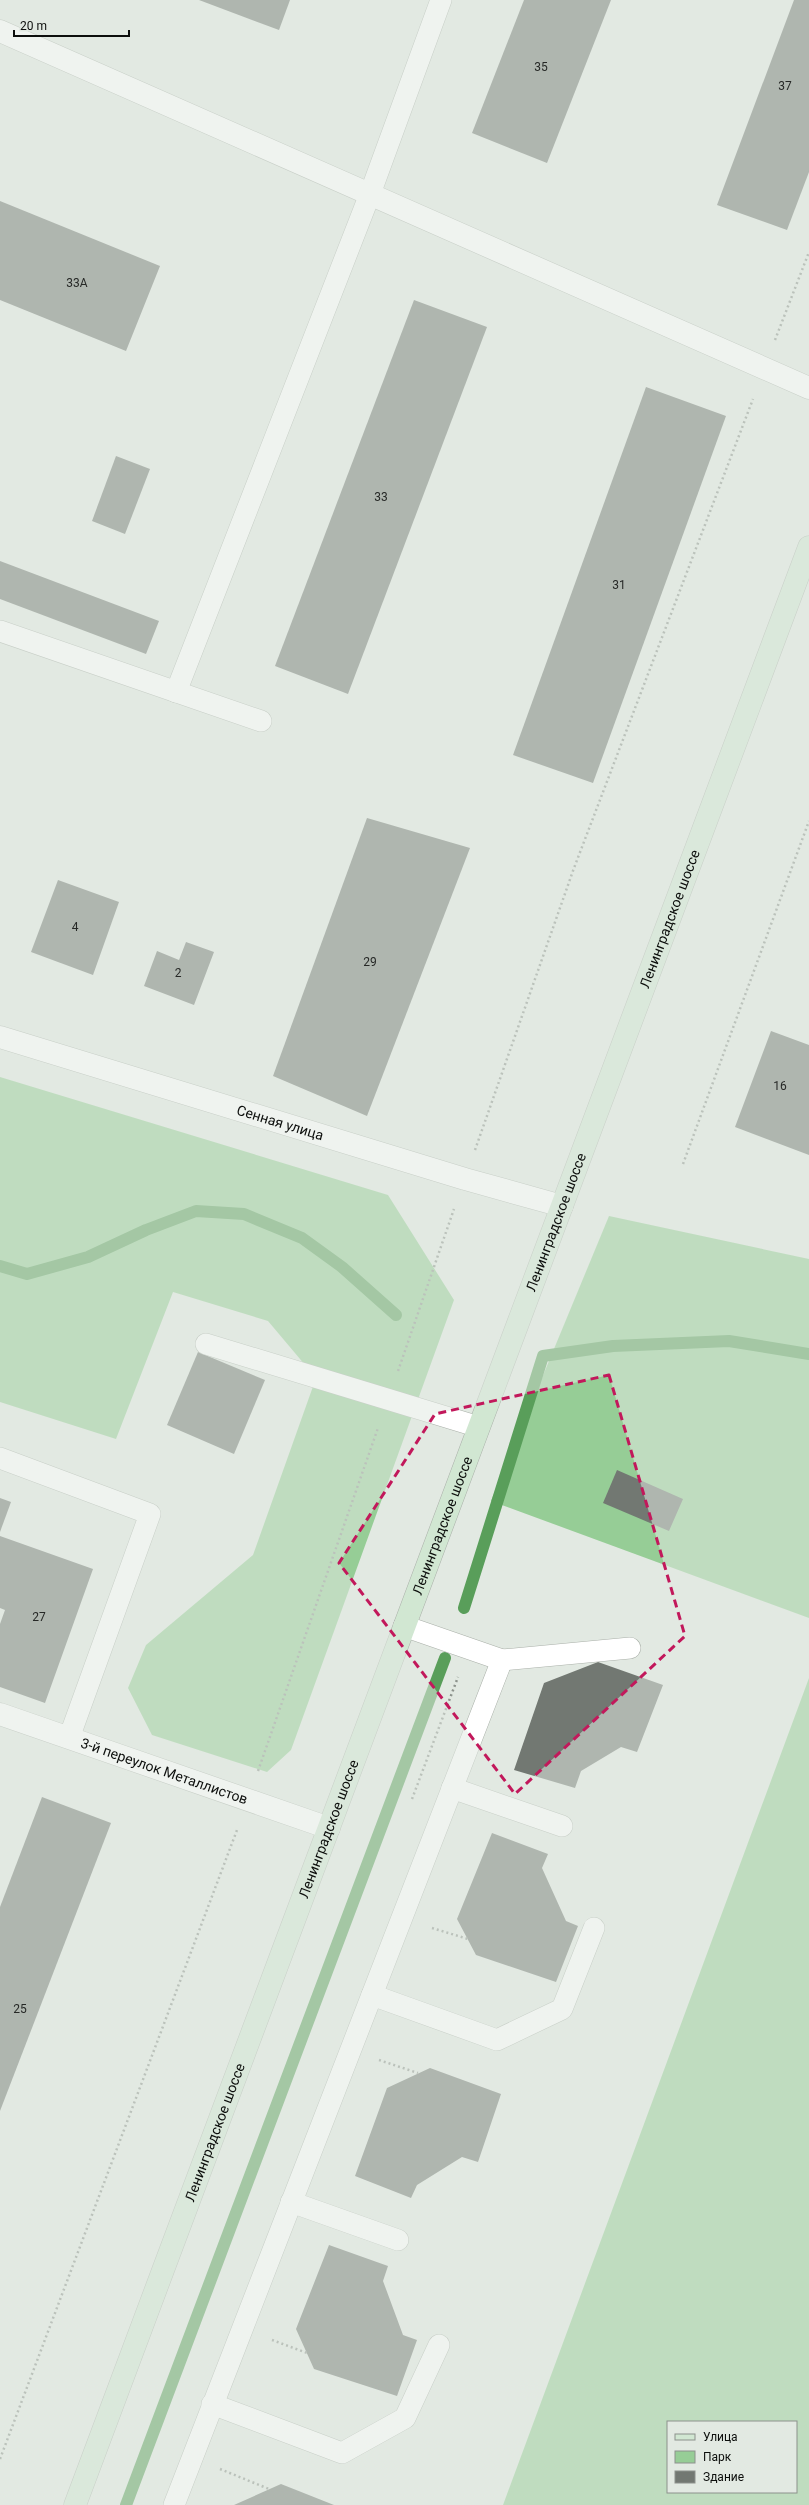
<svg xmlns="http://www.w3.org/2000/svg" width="809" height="2505" font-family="Roboto,sans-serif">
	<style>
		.green { fill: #96cd96; fill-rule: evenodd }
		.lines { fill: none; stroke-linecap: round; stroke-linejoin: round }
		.stream { stroke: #599e5a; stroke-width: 12 }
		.building { fill: #727872 }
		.lane-casing { stroke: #aab0a9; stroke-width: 22 }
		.street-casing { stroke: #aab0a9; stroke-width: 23 }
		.secondary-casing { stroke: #aab0a9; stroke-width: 23 }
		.path { stroke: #8d938d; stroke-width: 2.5; stroke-dasharray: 2 3; stroke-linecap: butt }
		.lane { stroke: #fff; stroke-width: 21 }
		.street { stroke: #fff; stroke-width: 22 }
		.secondary { stroke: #d1e7d2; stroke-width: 22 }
		.marked { fill: none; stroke: #c2185b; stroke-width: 3; stroke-dasharray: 8 5; stroke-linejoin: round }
		.labels { text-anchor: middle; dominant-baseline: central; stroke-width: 3.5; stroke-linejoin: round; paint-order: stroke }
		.number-label { font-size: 12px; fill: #262826 }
		.street-label { font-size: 14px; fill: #0c0e0c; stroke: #e2e9e2 }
	</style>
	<rect width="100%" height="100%" fill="#e2e9e2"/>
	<g class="green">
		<polygon points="0,1077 388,1195 454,1300 291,1750 267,1772 152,1735 128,1688 146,1645 253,1555 316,1378 268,1321 173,1292 116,1439 0,1402"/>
		<polygon points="609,1216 809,1259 809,1618 491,1501"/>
		<path d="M809,1678V2505H503ZM668,2422H796V2492H668Z"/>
	</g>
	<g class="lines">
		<g class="stream">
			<polyline points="0,1266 27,1274 88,1257 146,1230 196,1211 244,1214 302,1238 342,1267 396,1315"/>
			<polyline points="464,1608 543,1356 613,1346 729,1341 809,1354"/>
			<polyline points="126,2505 445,1658"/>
		</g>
	</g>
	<g class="building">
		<polygon points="199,0 290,0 279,30"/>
		<polygon points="524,0 611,0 547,163 472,133"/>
		<polygon points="794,0 809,0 809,172 787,230 717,205"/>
		<polygon points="0,201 160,266 126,351 0,300"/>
		<polygon points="414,300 487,327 348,694 275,666"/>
		<polygon points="646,387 726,416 593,783 513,755"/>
		<polygon points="116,456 150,469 125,534 92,521"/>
		<polygon points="0,561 159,621 146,654 0,599"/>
		<polygon points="367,818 470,848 367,1116 273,1076"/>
		<polygon points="58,880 119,902 93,975 31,952"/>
		<polygon points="186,942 214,952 194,1005 144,986 157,951 179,960"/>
		<polygon points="771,1031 809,1045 809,1155 735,1127"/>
		<polygon points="198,1352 265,1380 234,1454 167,1425"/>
		<polygon points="617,1470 683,1499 669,1531 603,1503"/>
		<polygon points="0,1498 11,1502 0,1532"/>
		<polygon points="0,1536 93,1569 45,1703 0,1687 0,1624 5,1610 0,1608"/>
		<polygon points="598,1662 663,1685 637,1752 621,1747 581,1771 575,1788 514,1770 544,1683"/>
		<polygon points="42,1797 111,1823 0,2111 0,1907"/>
		<polygon points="492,1833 548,1854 542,1868 566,1921 578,1926 556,1982 476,1955 457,1919"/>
		<polygon points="430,2068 501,2094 478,2162 462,2157 417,2185 411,2198 355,2176 387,2088"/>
		<polygon points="329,2245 388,2266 383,2281 403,2335 417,2340 397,2396 314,2369 296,2329"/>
		<polygon points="281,2484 334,2505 234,2505"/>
	</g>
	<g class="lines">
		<g class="lane-casing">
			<g id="lane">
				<polyline points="0,631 261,721"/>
				<polyline points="176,692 370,194 441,0"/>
				<polyline points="206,1344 479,1427"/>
				<polyline points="0,1458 150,1514 69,1738"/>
				<polyline points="502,1660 630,1648"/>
				<polyline points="452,1788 562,1826"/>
				<polyline points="372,1995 497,2040 562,2009 594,1928"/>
				<polyline points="291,2202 398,2240"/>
				<polyline points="212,2404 342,2453 405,2418 439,2345"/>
				<polyline points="174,2505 502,1660 404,1626"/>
			</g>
		</g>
		<g class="street-casing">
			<g id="street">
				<polyline points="0,31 809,388"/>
				<path id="s1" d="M0,1037L465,1179L562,1206"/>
				<path id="s2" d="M0,1714L329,1828"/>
			</g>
		</g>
		<g class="secondary-casing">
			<g id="secondary">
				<path id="s3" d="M75,2505L809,547"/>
			</g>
		</g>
		<g class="path">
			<polyline points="775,340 809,252"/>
			<polyline points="475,1150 574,868 753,399"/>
			<polyline points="683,1164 809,821"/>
			<polyline points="398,1371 454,1209"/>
			<polyline points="258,1771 378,1428"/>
			<polyline points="412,1799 458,1677"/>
			<polyline points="432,1928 468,1939"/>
			<polyline points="379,2060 418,2073"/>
			<polyline points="272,2340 307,2353"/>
			<polyline points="0,2459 237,1830"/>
			<polyline points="220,2469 269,2489"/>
		</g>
		<use href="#lane" class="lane"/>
		<use href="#street" class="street"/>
		<use href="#secondary" class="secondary"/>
	</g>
	<path d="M0 0H809V2505H0ZM609,1375L685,1636L515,1794L339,1563L435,1414Z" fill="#e2e9e2" fill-opacity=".55" fill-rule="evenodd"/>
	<path class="marked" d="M609,1375L685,1636L515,1794L339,1563L435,1414Z"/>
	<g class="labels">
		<g class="number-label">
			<text x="541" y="67">35</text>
			<text x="785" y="86">37</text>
			<text x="77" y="283">33А</text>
			<text x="381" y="497">33</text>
			<text x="619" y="585">31</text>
			<text x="75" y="927">4</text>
			<text x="370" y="962">29</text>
			<text x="178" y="973">2</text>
			<text x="780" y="1086">16</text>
			<text x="39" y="1617">27</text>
			<text x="20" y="2009">25</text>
		</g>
		<g class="street-label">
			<text stroke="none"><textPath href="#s3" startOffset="1694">Ленинградское шоссе</textPath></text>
			<text stroke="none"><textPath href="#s1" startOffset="293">Сенная улица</textPath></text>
			<text stroke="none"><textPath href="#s3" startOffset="1370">Ленинградское шоссе</textPath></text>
			<text stroke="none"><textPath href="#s3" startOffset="1046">Ленинградское шоссе</textPath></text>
			<text stroke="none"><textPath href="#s2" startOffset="174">3-й переулок Металлистов</textPath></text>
			<text stroke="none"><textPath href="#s3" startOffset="722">Ленинградское шоссе</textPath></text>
			<text stroke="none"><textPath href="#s3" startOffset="398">Ленинградское шоссе</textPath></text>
		</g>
	</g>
	<rect x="667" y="2421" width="130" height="72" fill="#e2e9e2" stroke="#8c918c"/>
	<rect x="675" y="2434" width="20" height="6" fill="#d1e7d2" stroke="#8c918c"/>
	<text x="703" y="2441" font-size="12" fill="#0c0e0c">Улица</text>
	<rect x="675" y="2451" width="20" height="12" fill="#96cd96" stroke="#8c918c"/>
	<text x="703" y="2461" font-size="12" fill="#0c0e0c">Парк</text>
	<rect x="675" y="2471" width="20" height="12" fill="#727872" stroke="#8c918c"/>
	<text x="703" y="2481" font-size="12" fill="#0c0e0c">Здание</text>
	<path d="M14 30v6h115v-6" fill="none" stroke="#0c0e0c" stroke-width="2"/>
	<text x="20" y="30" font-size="12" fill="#0c0e0c" stroke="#e2e9e2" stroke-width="3" paint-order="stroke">20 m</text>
</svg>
